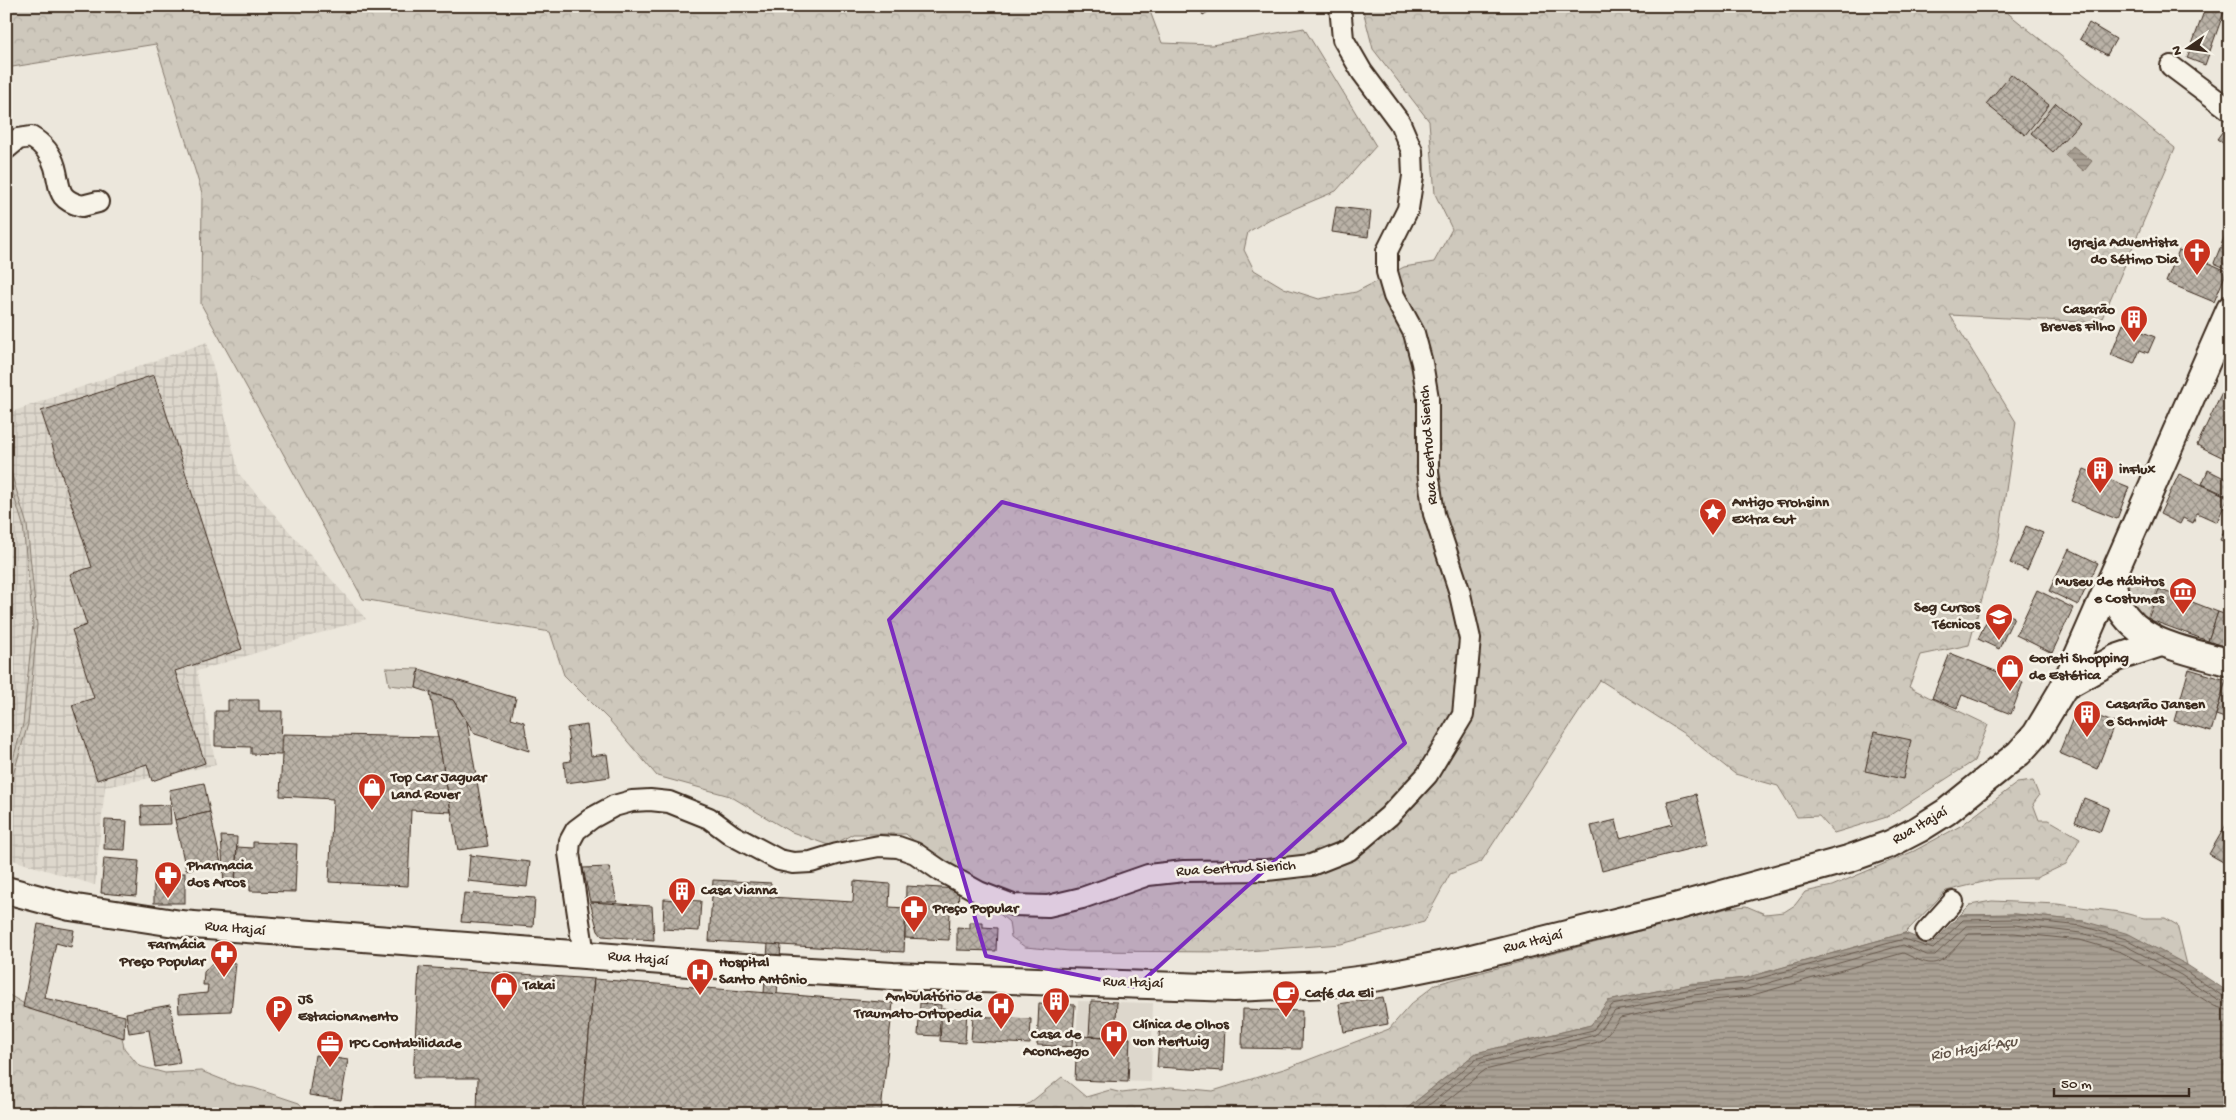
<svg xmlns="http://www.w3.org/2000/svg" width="2236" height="1120" font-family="'Gochi Hand',sans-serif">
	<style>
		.built { fill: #ddd7cc }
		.industrial { fill: url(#industrial-grid) }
		.grass { fill: #cec8bc; stroke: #84796d }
		.forest { fill: url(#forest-crowns); stroke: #84796d }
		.park { fill: url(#park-dots); stroke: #84796d }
		.garden { fill: url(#garden-furrows); stroke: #84796d }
		.water { fill: url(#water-rules); stroke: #7c7064 }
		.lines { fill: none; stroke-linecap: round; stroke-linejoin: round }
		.shore { stroke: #67594d; stroke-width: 1 }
		.building { fill: url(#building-cross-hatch); stroke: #3b2a1e }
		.minor-casing { stroke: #3b2a1e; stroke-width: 24 }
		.major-casing { stroke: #3b2a1e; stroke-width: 30 }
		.minor { stroke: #f7f3e8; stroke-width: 20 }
		.major { stroke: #f7f3e8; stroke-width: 26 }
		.marked { fill: #7b2cbf; fill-opacity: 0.2; stroke: #7b2cbf; stroke-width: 4; stroke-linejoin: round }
		.labels { text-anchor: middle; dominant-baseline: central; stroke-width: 5; stroke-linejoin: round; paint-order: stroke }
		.poi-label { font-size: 15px; font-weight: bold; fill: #3b2a1e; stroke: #f7f3e8; text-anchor: start }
		.street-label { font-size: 15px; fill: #3b2a1e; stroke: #f7f3e8 }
		.water-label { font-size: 16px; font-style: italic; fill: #615347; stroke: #f7f3e8 }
	</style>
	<defs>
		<pattern id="industrial-grid" width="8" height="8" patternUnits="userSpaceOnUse" patternTransform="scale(1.25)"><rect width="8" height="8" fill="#ddd7cc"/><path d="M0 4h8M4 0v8" fill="none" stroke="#bfb9af"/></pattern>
		<pattern id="forest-crowns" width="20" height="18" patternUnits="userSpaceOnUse" patternTransform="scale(1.25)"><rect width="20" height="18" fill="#cec8bc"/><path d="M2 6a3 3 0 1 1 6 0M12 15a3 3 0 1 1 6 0" fill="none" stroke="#b2aca1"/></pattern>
		<pattern id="park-dots" width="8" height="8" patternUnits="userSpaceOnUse" patternTransform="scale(1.25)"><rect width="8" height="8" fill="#cec8bc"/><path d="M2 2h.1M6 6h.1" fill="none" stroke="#b2aca1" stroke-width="1.8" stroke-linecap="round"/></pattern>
		<pattern id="garden-furrows" width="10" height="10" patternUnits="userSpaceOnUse" patternTransform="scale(1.25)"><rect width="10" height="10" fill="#cec8bc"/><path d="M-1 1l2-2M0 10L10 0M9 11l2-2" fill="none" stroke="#b2aca1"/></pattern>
		<pattern id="water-rules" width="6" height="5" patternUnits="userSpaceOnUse" patternTransform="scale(1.25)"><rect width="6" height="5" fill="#a89f93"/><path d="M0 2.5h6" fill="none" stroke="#8a8277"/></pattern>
		<pattern id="building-cross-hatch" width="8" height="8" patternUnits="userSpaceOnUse" patternTransform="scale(1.25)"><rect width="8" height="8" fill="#bab2a7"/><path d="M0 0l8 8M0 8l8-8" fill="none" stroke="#989187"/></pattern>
	</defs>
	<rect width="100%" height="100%" fill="#ece7dc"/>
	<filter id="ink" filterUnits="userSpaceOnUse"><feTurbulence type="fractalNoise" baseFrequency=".02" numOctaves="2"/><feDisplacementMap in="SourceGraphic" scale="10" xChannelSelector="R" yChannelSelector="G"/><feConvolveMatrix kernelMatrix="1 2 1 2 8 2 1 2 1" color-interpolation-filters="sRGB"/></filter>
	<g filter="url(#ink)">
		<polygon class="built" points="1078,1001 1153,1003 1151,1082 1075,1080"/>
		<polygon class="industrial" points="207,342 239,474 366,619 197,671 216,765 105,787 95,885 6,858 6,414"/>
		<polygon class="grass" points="386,668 419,669 416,688 389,685"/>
		<g class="forest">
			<path d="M6,6H1148L1162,43L1212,45L1304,28L1376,146L1336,191L1270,219L1248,232L1244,250L1254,270L1284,288L1319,299L1356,292L1404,267L1434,262L1452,229L1435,194L1429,121L1373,49L1362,6H1999L2175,148L2100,323L1950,315L2016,422L1999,538L1969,645L1921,655L1909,687C1935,701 1962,712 1988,725L1974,761L1887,817L1834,833L1819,816L1797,817L1778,786L1735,774L1686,735L1600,680L1481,862L1450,874L1424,922L1341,944L1234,952L1069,951L1025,947L1011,937L1009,922L906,834H853L831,846L789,831L730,796L657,776L610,721L564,675L550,632L363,599L201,304L202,193L156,44L6,68Z"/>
			<polygon points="2033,781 2039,796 2033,804 2039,820 2049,820 2080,838 2066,864 2036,878 1996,879 1946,891 1905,933 1745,978 1691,984 1608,1001 1591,1025 1476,1053 1400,1114 1013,1114 1031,1102 1062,1077 1086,1097 1110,1090 1122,1093 1171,1087 1213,1091 1287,1068 1389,1029 1411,1004 1436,984 1728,908 1746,906 1765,914 1784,912 1795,905 1805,892 1832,886 1914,851 1962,825 2017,783"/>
			<polygon points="1992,901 2057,904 2120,912 2144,918 2165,918 2177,925 2187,965 2158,951 2083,921 2015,914 1960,915 1970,905"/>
			<polygon points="6,993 36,1011 121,1032 124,1048 139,1066 165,1073 201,1071 236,1085 254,1088 299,1103 309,1114 15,1114 11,1108 6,1108"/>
		</g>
		<path class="park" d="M2131,577L2158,587L2147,618C2129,610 2125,595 2131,577Z"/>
		<polygon class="garden" points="6,456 27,525 37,625 28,724 6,799 6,784 23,724 33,624 23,525 6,470"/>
		<g class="water">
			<polygon points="2073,146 2092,161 2084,171 2065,155"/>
			<polygon points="2015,914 2083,921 2129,934 2187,965 2230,993 2230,1114 1400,1114 1476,1053 1591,1025 1608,1001 1691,984 1745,978 1905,933 1932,944 1960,915"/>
		</g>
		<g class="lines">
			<g class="shore">
				<polyline points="1408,1114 1478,1058 1593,1030 1612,1005 1692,989 1746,982 1904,939 1933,949 1963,920 2015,919 2082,926 2126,939 2184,970 2221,995 2230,997"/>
				<polyline points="1418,1114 1481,1063 1595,1035 1615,1011 1693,995 1747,989 1903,945 1927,955 1935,955 1966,926 2014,925 2081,933 2124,945 2181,975 2218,1000 2230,1003"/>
				<path d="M1430,1114L1485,1070L1598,1042L1604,1038L1620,1018L1694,1002L1749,996L1903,953C1911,956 1920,962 1929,963C1946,965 1957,943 1969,934L2014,933L2080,940L2121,952L2177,982L2214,1006L2230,1011"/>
			</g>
		</g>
		<g class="building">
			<polygon points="1198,6 1218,6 1203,15"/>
			<polygon points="2206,6 2226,6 2205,65 2187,58"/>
			<polygon points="2089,23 2116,39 2107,55 2080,39"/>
			<polygon points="2011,74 2049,105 2025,135 1986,104"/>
			<polygon points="2056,103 2079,123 2053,152 2031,133"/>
			<polygon points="2230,121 2230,148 2217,139"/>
			<polygon points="1336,207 1371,211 1368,237 1332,232"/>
			<polygon points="2228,228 2230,229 2230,270 2214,263"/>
			<polygon points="2179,250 2227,271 2214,302 2166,282"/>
			<polygon points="2123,324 2155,337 2148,353 2140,350 2134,364 2111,355"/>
			<polygon points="154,375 242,649 175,671 205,763 152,781 147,764 97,780 72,705 94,698 72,630 87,625 70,574 92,567 41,411"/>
			<polygon points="2230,375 2230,396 2222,392"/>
			<polygon points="2222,392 2230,396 2230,461 2197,445"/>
			<polygon points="2084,469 2129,487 2117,519 2071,501"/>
			<polygon points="2208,470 2230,481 2230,497 2202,484"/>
			<polygon points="2179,474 2228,497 2217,522 2197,513 2193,523 2183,518 2180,524 2160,514"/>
			<polygon points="2026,526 2043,533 2027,570 2010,563"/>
			<polygon points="2226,527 2230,528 2230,544 2220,540"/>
			<polygon points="2069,549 2098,563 2078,605 2049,591"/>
			<polygon points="2159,589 2218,612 2208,641 2148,619"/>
			<polygon points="2037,590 2073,608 2052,653 2016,635"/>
			<polygon points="1993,607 2014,617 1999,649 1978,639"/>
			<polygon points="6,609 11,623 6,625"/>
			<polygon points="2218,612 2230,616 2230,649 2208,641"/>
			<polygon points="1950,653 2023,682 2011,714 1962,695 1957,708 1932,698"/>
			<polygon points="419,669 516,698 511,718 524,722 529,751 475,734 453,700 416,688"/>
			<polygon points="2189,669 2226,680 2211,732 2174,721"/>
			<polygon points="2226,680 2230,681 2230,720 2216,715"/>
			<polygon points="430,693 453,700 467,722 488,846 458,850"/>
			<polygon points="228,700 259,700 259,711 282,711 281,755 251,754 251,747 215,746 215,711 228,711"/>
			<polygon points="2077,708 2115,723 2097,769 2059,753"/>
			<polygon points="587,725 591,756 607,754 610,777 566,783 564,762 571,761 567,728"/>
			<polygon points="1874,732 1911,740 1903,779 1865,771"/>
			<polygon points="283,734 438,737 451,812 411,810 408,886 329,882 333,799 280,796"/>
			<polygon points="204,783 210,812 175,820 169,790"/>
			<polygon points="1696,794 1709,844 1602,871 1591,826 1616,820 1620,838 1673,824 1667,801"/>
			<polygon points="2084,798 2109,808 2100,832 2075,822"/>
			<polygon points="170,805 171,824 142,825 141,806"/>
			<polygon points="210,812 221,863 186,870 175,820"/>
			<polygon points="2230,818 2230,866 2209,854"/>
			<polygon points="105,820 127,821 125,850 104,849"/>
			<polygon points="221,836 237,837 235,885 224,885"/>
			<polygon points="253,842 297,844 295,892 250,891 250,886 235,885 237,847 253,848"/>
			<polygon points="470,855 530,862 527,887 468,881"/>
			<polygon points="104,858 139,861 136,896 101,893"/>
			<polygon points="609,867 617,902 590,902 583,868"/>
			<rect x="154" y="873" width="31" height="30"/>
			<polygon points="713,880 771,883 770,897 853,902 854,881 890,884 889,907 906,908 904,952 709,941"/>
			<polygon points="906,886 959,889 958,911 950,911 949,940 905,938"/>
			<polygon points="464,893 535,898 533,927 461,922"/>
			<polygon points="664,899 701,901 699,931 663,929"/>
			<polygon points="590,902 652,906 654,940 602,936 598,931"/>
			<polygon points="970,922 983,922 983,927 997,928 996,951 957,950 957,927 970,928"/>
			<polygon points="38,924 74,930 71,947 56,943 44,998 125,1016 124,1038 23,1007"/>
			<polygon points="768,944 781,945 777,994 764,993"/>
			<polygon points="214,961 236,963 231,1011 179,1013 178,996 207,993 208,985 203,985 204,972"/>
			<polygon points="419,967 594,979 582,1114 477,1114 478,1078 413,1078"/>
			<polygon points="594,979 893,1003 881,1111 836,1106 834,1114 582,1114"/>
			<polygon points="1383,997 1388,1024 1344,1032 1339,1004"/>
			<polygon points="1091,1001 1117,1002 1115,1037 1089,1036"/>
			<polygon points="920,1003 941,1005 939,1036 918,1035"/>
			<polygon points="1039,1003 1075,1005 1072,1047 1037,1045"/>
			<polygon points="170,1005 180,1063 155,1067 149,1030 129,1033 126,1013"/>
			<polygon points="942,1009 967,1010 965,1043 940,1041"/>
			<polygon points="1243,1009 1302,1011 1301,1049 1242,1048"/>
			<polygon points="973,1016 1031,1019 1030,1044 971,1041"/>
			<polygon points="1160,1023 1225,1027 1223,1071 1157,1067"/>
			<polygon points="1077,1036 1130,1038 1128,1082 1075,1080"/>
			<polygon points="315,1055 348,1060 341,1100 309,1095"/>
			<rect x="375" y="1107" width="77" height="7"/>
		</g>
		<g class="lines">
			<g class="minor-casing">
				<g id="minor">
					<polyline points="2171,66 2230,110"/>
					<path d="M6,149L18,139L31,137C43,144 51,153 55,167C61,189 56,199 82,206L98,202"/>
					<polyline points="1926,932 1953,902"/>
					<polyline points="584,955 569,853 570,841 576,830 592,818 614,806 632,801 650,800 669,802 709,818 732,835 779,860 793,863 811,862 837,854 879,846 898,847 915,853 941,871 979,892 1013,905 1048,906 1082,898 1148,875 1184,871 1267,870 1311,865 1349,850 1389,816 1427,775 1463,715 1470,639 1459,590 1434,514 1428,472 1428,398 1422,363 1414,333 1394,296 1387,272 1387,251 1408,209 1413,176 1412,151 1400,123 1362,72 1343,39 1340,6"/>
				</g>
			</g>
			<g class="major-casing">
				<g id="major">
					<path d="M2112,579C2114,588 2115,598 2119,606C2140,646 2190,650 2230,663"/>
					<polyline points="2064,687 2116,658 2161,643"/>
					<polyline points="6,890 70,907 181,924 728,966 893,976 1234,988 1327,984 1380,977 1459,961 1675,907 1848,859 1890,844 1919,829 1946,812 2019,753 2036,734 2064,687 2230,309"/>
				</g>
			</g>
			<use href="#minor" class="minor"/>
			<use href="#major" class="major"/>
		</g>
	</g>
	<path class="marked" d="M1002,502L1332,590L1405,743L1136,987L986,956L889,620Z"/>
	<defs>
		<g id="church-pin" transform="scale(1.4375)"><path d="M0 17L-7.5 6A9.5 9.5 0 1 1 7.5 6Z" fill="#c8321e" stroke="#f7f3e8"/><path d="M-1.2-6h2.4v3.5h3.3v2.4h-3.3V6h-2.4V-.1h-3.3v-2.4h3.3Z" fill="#fff"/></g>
		<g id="building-pin" transform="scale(1.4375)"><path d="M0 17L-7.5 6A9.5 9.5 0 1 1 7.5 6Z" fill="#c8321e" stroke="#f7f3e8"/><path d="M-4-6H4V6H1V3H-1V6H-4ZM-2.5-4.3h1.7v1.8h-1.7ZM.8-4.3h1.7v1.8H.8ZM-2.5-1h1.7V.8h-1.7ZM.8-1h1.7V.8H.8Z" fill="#fff"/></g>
		<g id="sight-pin" transform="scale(1.4375)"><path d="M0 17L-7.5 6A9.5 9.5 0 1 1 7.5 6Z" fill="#c8321e" stroke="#f7f3e8"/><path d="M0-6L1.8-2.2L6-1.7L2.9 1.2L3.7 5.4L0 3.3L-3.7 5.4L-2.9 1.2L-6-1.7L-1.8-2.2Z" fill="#fff"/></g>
		<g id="museum-pin" transform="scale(1.4375)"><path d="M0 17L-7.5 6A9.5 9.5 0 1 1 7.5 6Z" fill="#c8321e" stroke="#f7f3e8"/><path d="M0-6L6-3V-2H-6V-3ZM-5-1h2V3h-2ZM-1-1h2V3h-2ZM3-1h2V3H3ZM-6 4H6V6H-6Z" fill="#fff"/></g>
		<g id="university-pin" transform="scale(1.4375)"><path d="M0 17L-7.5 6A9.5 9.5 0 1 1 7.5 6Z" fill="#c8321e" stroke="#f7f3e8"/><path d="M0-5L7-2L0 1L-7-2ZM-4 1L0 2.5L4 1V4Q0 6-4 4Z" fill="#fff"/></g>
		<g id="shop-pin" transform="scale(1.4375)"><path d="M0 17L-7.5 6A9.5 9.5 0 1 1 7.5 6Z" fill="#c8321e" stroke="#f7f3e8"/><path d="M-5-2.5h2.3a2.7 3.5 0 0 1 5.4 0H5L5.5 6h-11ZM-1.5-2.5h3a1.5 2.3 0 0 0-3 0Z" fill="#fff"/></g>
		<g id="pharmacy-pin" transform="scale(1.4375)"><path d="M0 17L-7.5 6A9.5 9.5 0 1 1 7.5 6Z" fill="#c8321e" stroke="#f7f3e8"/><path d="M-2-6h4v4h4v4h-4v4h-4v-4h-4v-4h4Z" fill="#fff"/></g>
		<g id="hospital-pin" transform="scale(1.4375)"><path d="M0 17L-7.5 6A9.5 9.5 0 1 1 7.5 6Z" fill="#c8321e" stroke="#f7f3e8"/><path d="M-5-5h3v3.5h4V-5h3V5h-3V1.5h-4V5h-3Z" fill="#fff"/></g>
		<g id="cafe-pin" transform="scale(1.4375)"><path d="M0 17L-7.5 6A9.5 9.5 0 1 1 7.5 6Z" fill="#c8321e" stroke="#f7f3e8"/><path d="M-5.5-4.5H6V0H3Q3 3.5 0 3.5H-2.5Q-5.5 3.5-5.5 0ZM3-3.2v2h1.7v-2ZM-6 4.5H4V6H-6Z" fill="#fff"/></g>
		<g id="parking-pin" transform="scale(1.4375)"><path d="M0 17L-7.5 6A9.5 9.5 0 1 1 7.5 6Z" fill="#c8321e" stroke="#f7f3e8"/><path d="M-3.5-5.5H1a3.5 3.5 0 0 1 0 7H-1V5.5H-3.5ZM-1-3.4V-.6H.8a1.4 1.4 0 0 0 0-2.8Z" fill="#fff"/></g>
		<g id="office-pin" transform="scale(1.4375)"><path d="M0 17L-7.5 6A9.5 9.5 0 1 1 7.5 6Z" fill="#c8321e" stroke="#f7f3e8"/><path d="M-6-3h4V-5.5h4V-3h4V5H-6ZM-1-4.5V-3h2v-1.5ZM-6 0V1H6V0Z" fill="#fff"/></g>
	</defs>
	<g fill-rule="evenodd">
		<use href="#church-pin" x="2197" y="252"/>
		<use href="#building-pin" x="2134" y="319"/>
		<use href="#building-pin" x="2100" y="470"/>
		<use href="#sight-pin" x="1713" y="512"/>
		<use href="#museum-pin" x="2183" y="591"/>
		<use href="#university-pin" x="1999" y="617"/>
		<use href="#shop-pin" x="2010" y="668"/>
		<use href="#building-pin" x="2087" y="714"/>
		<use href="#shop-pin" x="372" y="787"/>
		<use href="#pharmacy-pin" x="168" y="875"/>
		<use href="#building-pin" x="682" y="891"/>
		<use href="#pharmacy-pin" x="914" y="909"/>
		<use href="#pharmacy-pin" x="224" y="954"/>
		<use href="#hospital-pin" x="700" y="972"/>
		<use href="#shop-pin" x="504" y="986"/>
		<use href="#cafe-pin" x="1286" y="994"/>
		<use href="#building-pin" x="1056" y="1001"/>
		<use href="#hospital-pin" x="1001" y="1006"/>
		<use href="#parking-pin" x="279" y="1009"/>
		<use href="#hospital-pin" x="1114" y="1034"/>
		<use href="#office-pin" x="330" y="1044"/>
	</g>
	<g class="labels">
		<g class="poi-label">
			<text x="2178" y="243" text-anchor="end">Igreja Adventista<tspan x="2178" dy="17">do Sétimo Dia</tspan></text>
			<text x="2115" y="310" text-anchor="end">Casarão<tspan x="2115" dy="17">Breves Filho</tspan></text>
			<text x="2119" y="470">inFlux</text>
			<text x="1732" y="503">Antigo Frohsinn<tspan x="1732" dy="17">Extra Gut</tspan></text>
			<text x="2164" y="582" text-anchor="end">Museu de Hábitos<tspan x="2164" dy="17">e Costumes</tspan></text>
			<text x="1980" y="608" text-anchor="end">Seg Cursos<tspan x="1980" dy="17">Técnicos</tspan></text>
			<text x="2029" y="659">Goreti Shopping<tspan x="2029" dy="17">de Estética</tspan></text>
			<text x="2106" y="705">Casarão Jansen<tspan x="2106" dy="17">e Schmidt</tspan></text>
			<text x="391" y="778">Top Car Jaguar<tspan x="391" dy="17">Land Rover</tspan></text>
			<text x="187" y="866">Pharmacia<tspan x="187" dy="17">dos Arcos</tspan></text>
			<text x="701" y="891">Casa Vianna</text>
			<text x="933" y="909">Preço Popular</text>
			<text x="205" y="945" text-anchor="end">Farmácia<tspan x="205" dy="17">Preço Popular</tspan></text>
			<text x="719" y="963">Hospital<tspan x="719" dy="17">Santo Antônio</tspan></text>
			<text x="523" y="986">Takai</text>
			<text x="1305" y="994">Café da Eli</text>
			<text x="982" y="997" text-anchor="end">Ambulatório de<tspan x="982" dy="17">Traumato-Ortopedia</tspan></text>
			<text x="298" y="1000">JS<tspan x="298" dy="17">Estacionamento</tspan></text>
			<text x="1133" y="1025">Clínica de Olhos<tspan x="1133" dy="17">von Hertwig</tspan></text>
			<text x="1056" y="1035" text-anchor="middle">Casa de<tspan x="1056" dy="17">Aconchego</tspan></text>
			<text x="349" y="1044">IPC Contabilidade</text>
		</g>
		<g class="street-label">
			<text transform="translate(1429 445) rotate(-94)">Rua Gertrud Sierich</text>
			<text transform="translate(1920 826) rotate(-30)">Rua Itajaí</text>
			<text transform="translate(1236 869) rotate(-3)">Rua Gertrud Sierich</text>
			<text transform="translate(235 929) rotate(5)">Rua Itajaí</text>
			<text transform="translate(1533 942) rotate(-14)">Rua Itajaí</text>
			<text transform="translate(638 959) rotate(5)">Rua Itajaí</text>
			<text transform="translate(1133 983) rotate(2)">Rua Itajaí</text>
		</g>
		<g class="water-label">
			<text transform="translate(1974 1050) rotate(-10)">Rio Itajaí-Açu</text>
		</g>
	</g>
	<rect width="2236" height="1120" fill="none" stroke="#f7f3e8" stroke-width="25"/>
	<rect x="12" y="12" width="2211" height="1095" fill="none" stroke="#3b2a1e" stroke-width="2" filter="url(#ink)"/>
	<g transform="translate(2188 48) rotate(257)" stroke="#f7f3e8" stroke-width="4" paint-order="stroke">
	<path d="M0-4L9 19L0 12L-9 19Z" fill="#3b2a1e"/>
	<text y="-8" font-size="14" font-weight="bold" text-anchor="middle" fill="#3b2a1e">N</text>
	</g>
	<path d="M2054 1088v8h135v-8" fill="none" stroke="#3b2a1e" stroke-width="2.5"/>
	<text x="2061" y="1088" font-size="15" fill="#3b2a1e" stroke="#f7f3e8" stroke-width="4" paint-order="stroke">50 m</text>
</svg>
